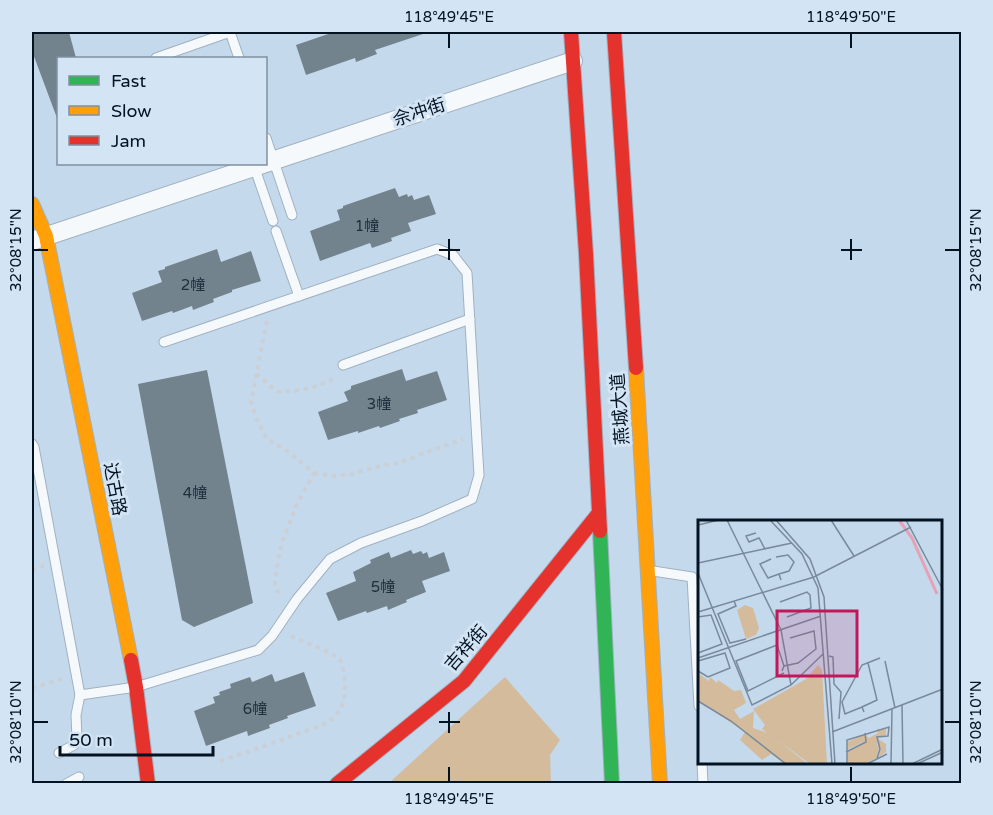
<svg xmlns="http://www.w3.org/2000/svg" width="993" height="815" font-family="'Varela Round','Noto Sans SC',sans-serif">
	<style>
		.green { fill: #d4bb9c }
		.building { fill: #72838e }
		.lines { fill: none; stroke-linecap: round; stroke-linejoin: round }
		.lane-casing { stroke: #a0b1c1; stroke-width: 11 }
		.street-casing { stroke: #a0b1c1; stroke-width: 20 }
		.fast-casing { stroke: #a0b1c1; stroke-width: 16 }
		.slow-casing { stroke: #a0b1c1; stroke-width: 16 }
		.jam-casing { stroke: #a0b1c1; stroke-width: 16 }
		.path { stroke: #cbd0d7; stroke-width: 4; stroke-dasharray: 4.5 4.5; stroke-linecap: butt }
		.lane { stroke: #f6f9fc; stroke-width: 9 }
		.street { stroke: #f6f9fc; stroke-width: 18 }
		.fast { stroke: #30b455; stroke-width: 14 }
		.slow { stroke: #ff9f0a; stroke-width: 14 }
		.jam { stroke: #e5322d; stroke-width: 14 }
		.ticks { fill: none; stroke: #041322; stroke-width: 2 }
		.labels { text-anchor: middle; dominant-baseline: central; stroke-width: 6; stroke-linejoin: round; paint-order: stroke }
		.number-label { font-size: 15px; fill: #202f3d }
		.street-label { font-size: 18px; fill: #041322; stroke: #d3e4f5 }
		.inset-river { fill: none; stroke: #e7a1b6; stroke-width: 3 }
		.inset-road { fill: none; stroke: #788a9b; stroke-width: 1.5 }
		.view { fill: #c2185b; fill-opacity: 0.15; stroke: #c2185b; stroke-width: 3 }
		.inset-edge { fill: none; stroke: #041322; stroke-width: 3 }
		.neatline { fill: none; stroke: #041322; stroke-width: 2 }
		.ticks-label { font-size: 15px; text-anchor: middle; fill: #041322 }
	</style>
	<rect width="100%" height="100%" fill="#c5d9ec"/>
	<polygon class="green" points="505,677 560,740 550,755 551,783 389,783"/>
	<g class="building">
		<polygon points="32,32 69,32 76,58 58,58 58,118 57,118 32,51"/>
		<polygon points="334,32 422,32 423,34 375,50 377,54 356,62 355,58 306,75 296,45"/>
		<polygon points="395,188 399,197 407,194 408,197 412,195 414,200 429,195 436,214 408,223 411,231 391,238 392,241 372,248 370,243 320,261 310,231 340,220 337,210 343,208 343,206"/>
		<polygon points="217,249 221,262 251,251 261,281 232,290 232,292 213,299 214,302 193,310 192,306 173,313 172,311 142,321 132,293 162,282 158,271 165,269 165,267"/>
		<polygon points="402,369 406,381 437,371 447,400 417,410 418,413 399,419 400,421 380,428 379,426 358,433 358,431 328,440 318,412 348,401 344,392 351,389 351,386"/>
		<polygon points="207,370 253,603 194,627 182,620 138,384"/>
		<polygon points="411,550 413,554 421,551 423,554 427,552 429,558 444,552 450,571 422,581 426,592 406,600 407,602 388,610 387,606 367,613 366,611 338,621 326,593 356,581 353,572 371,563 370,560 389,552 391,558"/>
		<polygon points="304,672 316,706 287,716 288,718 269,725 270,728 248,736 247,731 206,746 194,711 215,703 213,697 220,695 219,692 231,688 230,684 250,677 252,682 272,674 275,682"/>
	</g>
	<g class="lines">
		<g class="lane-casing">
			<g id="lane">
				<polyline points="230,32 239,58"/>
				<polyline points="156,58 230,32"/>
				<polyline points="266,138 292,215"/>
				<polyline points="254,166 273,221"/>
				<polyline points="276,231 299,296"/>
				<polyline points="343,365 470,319"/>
				<polyline points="32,444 34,447 80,695"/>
				<polyline points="653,571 692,577 699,706"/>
				<polyline points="59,753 74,745 77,739 76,715 80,695 136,687 258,650 272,636 297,599 330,559 361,543 422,521 472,499 479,475 467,273 453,255 437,249 164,342"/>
				<polyline points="702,762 703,784"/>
				<polyline points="66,784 79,777"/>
			</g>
		</g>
		<g class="street-casing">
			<g id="street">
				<polyline points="266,163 573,61"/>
				<polyline points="32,241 263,164"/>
			</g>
		</g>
		<g class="fast-casing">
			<polyline id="fast" points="600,531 612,784"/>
		</g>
		<g class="slow-casing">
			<g id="slow">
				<polyline points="32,204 46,236 131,660"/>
				<polyline points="636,368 660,784"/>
			</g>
		</g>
		<g class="jam-casing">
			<g id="jam">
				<polyline points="571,32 586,254 600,531"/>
				<polyline points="614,32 636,368"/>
				<polyline points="131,660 136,687 148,784"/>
				<polyline points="337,784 464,681 599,513"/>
			</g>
		</g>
		<g class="path">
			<polyline points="267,321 251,402 256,418 267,439 286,450 314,473 297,504 282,542 278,560 275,584 280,598"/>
			<path d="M256,374L278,392C299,391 317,388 336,377"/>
			<polyline points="314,473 332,476 352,474 380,466 398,463 463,439"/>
			<polyline points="32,570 44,566"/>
			<polyline points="32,688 65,678"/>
			<path d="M220,761C245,753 270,744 294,735C306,730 322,727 332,719C350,704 346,678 340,659L322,649L288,635"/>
		</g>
		<use href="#lane" class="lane"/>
		<use href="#street" class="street"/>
		<use href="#fast" class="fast"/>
		<use href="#slow" class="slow"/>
		<use href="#jam" class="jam"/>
	</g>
	<path class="ticks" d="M449,33V48M851,33V48M449,239V260M851,239V260M33,250H48M439,250H460M841,250H862M945,250H960M449,712V733M33,722H48M439,722H460M945,722H960M449,767V782M851,767V782"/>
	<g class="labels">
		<g class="number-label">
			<text x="367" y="226">1幢</text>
			<text x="193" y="285">2幢</text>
			<text x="379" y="404">3幢</text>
			<text x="195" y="493">4幢</text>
			<text x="383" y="587">5幢</text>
			<text x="255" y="709">6幢</text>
		</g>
		<g class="street-label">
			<text transform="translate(419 112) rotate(-18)">佘冲街</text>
			<text transform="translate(620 409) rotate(-94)">燕城大道</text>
			<text transform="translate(115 489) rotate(79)">达古路</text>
			<text transform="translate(466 648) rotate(-49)">吉祥街</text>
		</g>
	</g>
	<g transform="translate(698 520)">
		<rect width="244" height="244" fill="#c5d9ec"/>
		<path d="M47,85L55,88L61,108L58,115L48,119L39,90ZM120,145L124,150L129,244H112L64,209L67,205L55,189L108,159ZM0,153L11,161L12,157L19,163L20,160L36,171L43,170L48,183L36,190L42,199L56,191L55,208L70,213L110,244H87L73,234L64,240L42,220L47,212L0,181ZM179,209H188V215L179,218L188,224V232L181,237L183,229L178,221L181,228L179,238L167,244H150L149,232L170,220L150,229L149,222L167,214L171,218L180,213Z" fill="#d4bb9c"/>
		<path class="inset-river" d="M201,0L214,18L239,74"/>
		<path class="inset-road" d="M29,0L83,110L93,165M72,0L104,34L120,68L134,244M78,0L112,39L126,77L137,244M133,0L156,36M208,0L245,70M0,5L21,0M58,13L48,16L51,22L61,18L67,29M78,37L90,35L96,42L91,51L81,54M73,39L62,44L70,58L81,54L83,60M0,43L94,23M0,53L54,185L93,165L125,134M36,81L38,86L20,94L32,123L48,119M82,82L109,72L112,75L113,88L89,97M0,92L116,57L213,7M0,97L13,95L24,124L0,133M131,136L135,137L136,164L143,172L141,199M0,138L123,96M0,141L27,133L32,148L10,157L0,151M187,141L197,188M84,151L86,146L100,143L118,129L116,111L92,118M86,153L50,171L38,141L79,125L86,146M0,181L33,201L88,244M204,185L205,244M164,187L147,194L144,182L164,145L182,138M166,192L164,187L179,180L170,143M134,212L245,169M148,232L168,222L167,213M149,244V220L191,207L190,216L179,217L182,229L179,239M169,244L189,234M193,244L194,189M214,244L245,229M219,244L245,232"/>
		<path class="view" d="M79,91H159V156H79Z"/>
		<rect width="244" height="244" class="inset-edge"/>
	</g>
	<rect width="993" height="815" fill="none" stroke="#d3e4f5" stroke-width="66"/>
	<rect x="57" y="57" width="210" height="108" fill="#d3e4f5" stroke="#8090a1" stroke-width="1.5"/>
	<rect x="69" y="76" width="30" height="9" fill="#30b455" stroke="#8090a1" stroke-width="1.5"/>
	<text x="111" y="87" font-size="18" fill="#041322">Fast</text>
	<rect x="69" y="106" width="30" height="9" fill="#ff9f0a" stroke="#8090a1" stroke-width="1.5"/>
	<text x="111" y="117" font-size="18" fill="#041322">Slow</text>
	<rect x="69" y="136" width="30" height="9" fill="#e5322d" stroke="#8090a1" stroke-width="1.5"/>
	<text x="111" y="147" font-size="18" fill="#041322">Jam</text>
	<path d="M60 746v9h153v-9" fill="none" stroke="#041322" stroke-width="3"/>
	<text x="69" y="746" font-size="18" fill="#041322" stroke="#d3e4f5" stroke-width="4.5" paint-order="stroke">50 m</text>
	<rect x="33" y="33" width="927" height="749" class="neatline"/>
	<g class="ticks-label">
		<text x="449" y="22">118°49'45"E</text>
		<text x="851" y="22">118°49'50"E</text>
		<text transform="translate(16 250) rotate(-90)" y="5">32°08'15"N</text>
		<text transform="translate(976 250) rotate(-90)" y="5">32°08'15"N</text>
		<text transform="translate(16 722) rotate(-90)" y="5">32°08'10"N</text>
		<text transform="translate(976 722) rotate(-90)" y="5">32°08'10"N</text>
		<text x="449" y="804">118°49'45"E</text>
		<text x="851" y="804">118°49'50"E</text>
	</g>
</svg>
